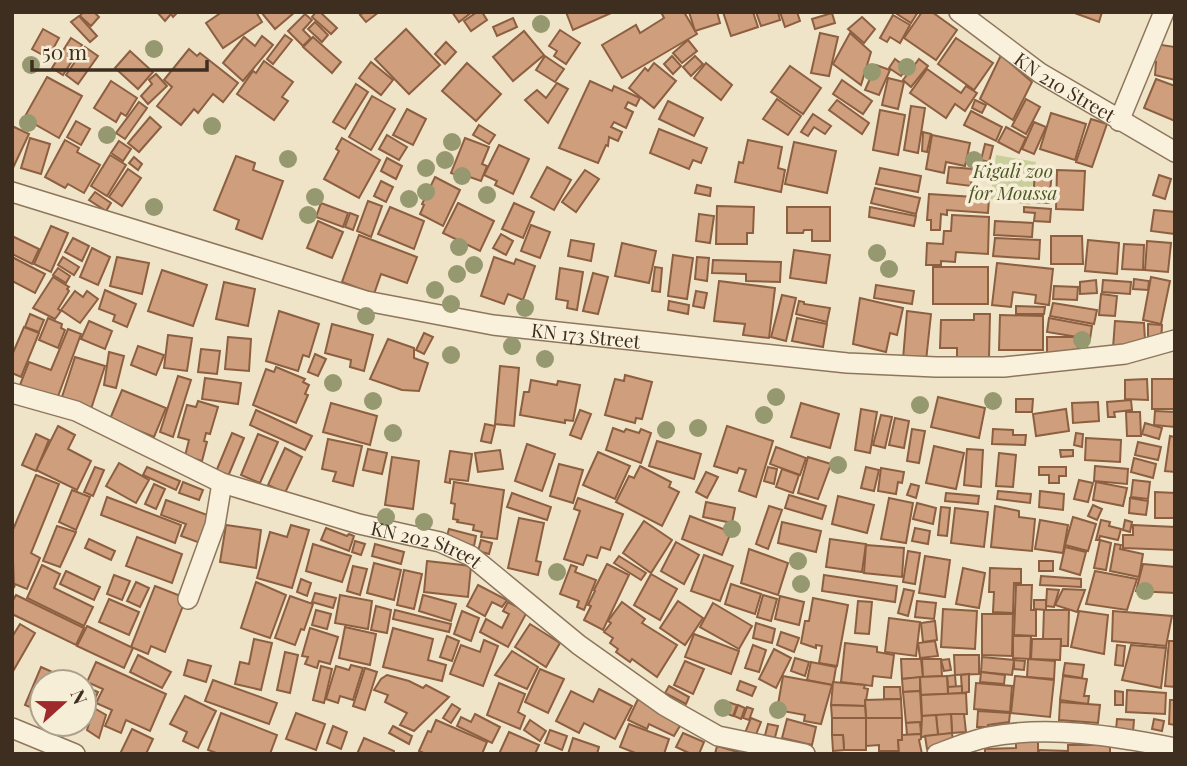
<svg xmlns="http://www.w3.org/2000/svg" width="1187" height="766" font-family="'Playfair Display',serif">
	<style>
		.green { fill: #c9cf9b }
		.building { fill: #cf9f7d; stroke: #8d5f41; stroke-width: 2 }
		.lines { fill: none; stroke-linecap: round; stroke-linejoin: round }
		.street-casing { stroke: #8d765c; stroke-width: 22 }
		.street { stroke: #faf1dc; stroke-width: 19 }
		.tree { fill: #96986f }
		.labels { text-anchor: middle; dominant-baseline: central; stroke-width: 7; stroke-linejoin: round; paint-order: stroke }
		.street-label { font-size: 19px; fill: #3d2e20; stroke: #f7eed8 }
		.park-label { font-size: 19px; font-style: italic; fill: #4d5a26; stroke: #f7eed8 }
	</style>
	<rect width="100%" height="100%" fill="#f0e4c8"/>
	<polygon class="green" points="996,155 1036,162 1030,205 990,199"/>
	<g class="building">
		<polygon points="83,12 94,12 99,17 91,26 80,16"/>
		<polygon points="157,12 178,12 173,17 171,14 165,21"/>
		<polygon points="222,12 256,12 262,22 223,48 206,23"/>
		<polygon points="261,12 295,12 275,29"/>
		<polygon points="316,12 320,12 337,28 331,34 312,17"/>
		<polygon points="364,12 379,12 366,22 360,15"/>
		<polygon points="452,12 472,12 459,22"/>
		<polygon points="477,12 482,12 487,20 471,31 464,21"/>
		<polygon points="566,12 611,12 611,13 573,30"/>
		<polygon points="684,12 697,34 622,78 602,45 636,25 640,33 664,18 661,12"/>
		<polygon points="689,12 717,12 720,23 695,31"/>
		<polygon points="723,12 753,12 758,27 731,36"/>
		<polygon points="756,12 778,12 780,20 761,26"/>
		<polygon points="780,12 797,12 800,21 785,27"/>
		<polygon points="894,12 918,12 911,23"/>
		<polygon points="922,12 932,12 957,30 936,60 904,38"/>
		<polygon points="1072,12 1102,12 1099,22"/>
		<polygon points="832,13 835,23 815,29 812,19"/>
		<polygon points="305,14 312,20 303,30 311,38 303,46 288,31"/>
		<polygon points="893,15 910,25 900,43 890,37 887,42 880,38"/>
		<polygon points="79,16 97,36 90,42 71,22"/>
		<polygon points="862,17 875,29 864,43 848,29"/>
		<polygon points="513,18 517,27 497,36 493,27"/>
		<polygon points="315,22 328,35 322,42 308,29"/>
		<polygon points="43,29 59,38 48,58 32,49"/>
		<polygon points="406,29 440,65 409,94 375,59"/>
		<polygon points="560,30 580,43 566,64 554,56 557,51 549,46"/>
		<polygon points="524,31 544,55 513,81 493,57"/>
		<polygon points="820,33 838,37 829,76 811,73"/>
		<polygon points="850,33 871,52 861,85 833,64"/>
		<polygon points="285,35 292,40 273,64 267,59"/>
		<polygon points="262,36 273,45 243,81 223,63 244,37 255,46"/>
		<polygon points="313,37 341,62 332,73 303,47"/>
		<polygon points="71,38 82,45 63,75 52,68"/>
		<polygon points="956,38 993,63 974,90 938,64"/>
		<polygon points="688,40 697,51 682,63 673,53"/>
		<polygon points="446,42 456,52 445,64 435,54"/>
		<polygon points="1155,44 1175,47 1175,80 1155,75 1156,62 1153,62"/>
		<polygon points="85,47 98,56 78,84 66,75"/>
		<polygon points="189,49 197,56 200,53 238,83 223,102 213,94 198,113 194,109 181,125 157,106 172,87 164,80"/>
		<polygon points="130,51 153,72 138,89 115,68"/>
		<polygon points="1001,55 1032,82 1013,120 980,99"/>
		<polygon points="545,56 564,69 555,82 536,70"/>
		<polygon points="672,56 681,66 673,74 664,64"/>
		<polygon points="695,56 703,64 691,76 683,67"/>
		<polygon points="895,59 907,68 901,76 889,68"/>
		<polygon points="919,59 928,66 911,87 903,80"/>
		<polygon points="264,61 293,82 282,97 288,101 274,120 237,94 253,71 256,73"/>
		<polygon points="371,62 393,80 381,95 359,78"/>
		<polygon points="467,63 501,94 476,121 442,91"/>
		<polygon points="654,63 676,81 654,108 629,88 645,68 648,71"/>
		<polygon points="706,63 732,85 721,100 694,78"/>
		<polygon points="876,65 890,70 879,95 865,90"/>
		<polygon points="790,66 821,88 803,114 771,92"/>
		<polygon points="927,69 961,93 966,86 977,93 965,111 955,104 946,118 910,93"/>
		<polygon points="156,74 167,86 148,104 141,96 152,84 149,80"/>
		<polygon points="47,77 82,96 59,138 24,118"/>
		<polygon points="888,78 904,82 898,109 882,105"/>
		<polygon points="1156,79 1175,86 1175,121 1144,108"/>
		<polygon points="842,80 872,101 863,114 833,94"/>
		<polygon points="111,81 137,98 126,116 121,113 116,122 94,108"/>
		<polygon points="590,81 612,91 614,86 640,98 636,106 628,102 625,108 633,112 626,128 614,122 611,127 622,132 618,141 609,137 608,146 606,145 598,163 559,148"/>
		<polygon points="557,83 568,89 548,123 525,100 537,90 546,98"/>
		<polygon points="356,84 368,92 345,129 333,122"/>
		<polygon points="372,96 395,109 371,150 349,137"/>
		<polygon points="777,99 801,116 788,135 763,119"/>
		<polygon points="1026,99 1040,107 1026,134 1012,126"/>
		<polygon points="837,100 869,123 862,134 829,110"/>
		<polygon points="975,100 986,105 982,113 972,108"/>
		<polygon points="668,101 703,118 694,136 659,119"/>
		<polygon points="139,102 147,108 125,139 116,133"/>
		<polygon points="911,106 925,108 918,153 904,150"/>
		<polygon points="407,109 426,119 413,145 393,135"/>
		<polygon points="880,110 905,115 898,155 873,150"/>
		<polygon points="971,111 1002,127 996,141 964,125"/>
		<polygon points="1051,113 1086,124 1075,160 1040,149"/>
		<polygon points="813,114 831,126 825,134 814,127 808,136 801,132"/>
		<polygon points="150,117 161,127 139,152 128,143"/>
		<polygon points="1091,119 1107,124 1092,167 1076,162"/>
		<polygon points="76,121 90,129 81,145 67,137"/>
		<polygon points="1034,122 1046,127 1034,154 1022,149"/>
		<polygon points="479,125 495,135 489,144 473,135"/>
		<polygon points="12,126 29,134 12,170"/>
		<polygon points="1006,127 1026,138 1019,153 998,142"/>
		<polygon points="659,129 707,148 701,163 693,160 689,169 650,153"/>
		<polygon points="923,132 931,134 927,152 922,151"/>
		<polygon points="387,135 407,147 399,160 379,149"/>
		<polygon points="932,135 970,143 965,166 946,162 944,173 926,169"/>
		<polygon points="30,138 50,144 41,174 21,168"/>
		<polygon points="342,138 380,160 359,198 324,179 339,151 336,149"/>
		<polygon points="465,138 489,147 482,164 487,166 481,181 467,176 466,179 451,173"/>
		<polygon points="65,140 79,148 77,152 100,165 84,193 68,184 65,188 45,177"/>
		<polygon points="748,140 782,147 778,168 785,170 781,192 735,182 739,162 743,163"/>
		<polygon points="119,141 131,149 123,161 111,153"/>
		<polygon points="794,142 836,151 827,193 785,184"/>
		<polygon points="985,144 993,146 989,162 981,160"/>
		<polygon points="499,145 529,159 513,194 495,185 497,181 484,175"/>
		<polygon points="110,155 126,165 107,196 91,186"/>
		<polygon points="236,156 255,163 253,170 283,181 262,239 236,229 239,220 214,210"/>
		<polygon points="134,157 142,164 138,170 129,163"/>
		<polygon points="387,158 402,166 396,179 381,171"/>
		<polygon points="547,167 571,180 554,210 531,197"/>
		<polygon points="949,167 973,169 971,186 947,183"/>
		<polygon points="880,168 921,176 918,192 876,184"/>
		<polygon points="128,169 141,178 122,206 109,197"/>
		<polygon points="1035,169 1052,171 1049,203 1033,202"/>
		<polygon points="585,170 599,179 576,212 562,202"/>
		<polygon points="1057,170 1085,171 1083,210 1056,209"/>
		<polygon points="1159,175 1171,179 1165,199 1153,195"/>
		<polygon points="435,177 460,190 443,226 420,214 424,205 422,204"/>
		<polygon points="381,181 393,187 386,202 374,196"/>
		<polygon points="697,185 711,188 710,196 695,193"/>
		<polygon points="875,188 920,198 916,214 871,203"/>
		<polygon points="95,192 111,203 106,211 89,200"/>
		<polygon points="929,194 989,198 988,213 947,210 947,215 941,214 940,230 931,230 931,220 927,220"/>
		<polygon points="368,201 382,206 371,237 357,231"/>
		<polygon points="321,203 348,213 343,227 316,217"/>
		<polygon points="458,203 494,221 480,251 443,233"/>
		<polygon points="514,203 534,212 523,238 502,229"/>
		<polygon points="717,206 754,207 753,233 747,233 747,244 716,244"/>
		<polygon points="390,207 424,221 414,249 378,234"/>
		<polygon points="787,207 830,207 830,241 812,241 812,230 804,230 803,233 787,233"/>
		<polygon points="870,207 916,216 914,226 869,217"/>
		<polygon points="1024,207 1051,209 1050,222 1034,221 1035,213 1024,212"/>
		<polygon points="1154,210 1175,212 1175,234 1151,231"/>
		<polygon points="350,213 358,216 353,230 345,227"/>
		<polygon points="699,214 714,216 710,243 696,241"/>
		<polygon points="952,215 989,217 988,254 956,252 955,262 941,261 941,265 926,265 927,243 943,244 944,231 951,231"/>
		<polygon points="318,221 343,232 332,258 307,248"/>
		<polygon points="995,221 1033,223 1032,237 994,235"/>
		<polygon points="531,225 550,232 540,258 521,251"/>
		<polygon points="51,226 68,233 51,272 34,264"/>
		<polygon points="501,234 513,241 506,255 493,248"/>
		<polygon points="359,235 417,257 407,283 381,274 374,294 342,282"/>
		<polygon points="12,236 39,249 32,264 12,254"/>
		<polygon points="1051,236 1082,236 1083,264 1051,264"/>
		<polygon points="73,238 89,246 82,261 65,252"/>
		<polygon points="995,238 1040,240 1039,259 993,256"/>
		<polygon points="571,240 594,244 591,261 568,256"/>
		<polygon points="1088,240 1119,243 1117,274 1085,271"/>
		<polygon points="1147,241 1171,243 1168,272 1145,270"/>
		<polygon points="622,243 656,251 649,283 615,276"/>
		<polygon points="1124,244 1144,245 1143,270 1122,269"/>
		<polygon points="92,248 110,257 98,285 80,277"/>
		<polygon points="794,250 830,255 826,283 790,278"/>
		<polygon points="673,255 693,258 687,299 668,296"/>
		<polygon points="12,257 45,274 35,293 12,281"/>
		<polygon points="63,257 79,267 74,275 58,265"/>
		<polygon points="117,257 149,263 142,294 110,286"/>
		<polygon points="494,257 514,264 516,259 535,266 523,300 508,294 504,304 481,296"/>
		<polygon points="697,257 709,258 707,281 695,279"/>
		<polygon points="713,260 781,262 780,282 746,281 746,274 712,273"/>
		<polygon points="997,263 1053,269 1049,305 1035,303 1036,295 1013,292 1011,307 992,305"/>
		<polygon points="655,267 662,268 660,292 652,291"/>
		<rect x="933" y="267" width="55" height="37"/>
		<polygon points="58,268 70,276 66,283 53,275"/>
		<polygon points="560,268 583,272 577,310 567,308 568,301 556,299"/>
		<polygon points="162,270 207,285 193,326 148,311"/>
		<polygon points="593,273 608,277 598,314 583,311"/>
		<polygon points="53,277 69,287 67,289 69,291 58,309 61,311 55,319 33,308"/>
		<polygon points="1151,277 1170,281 1161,324 1143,320"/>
		<polygon points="1134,279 1149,281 1148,290 1133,289"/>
		<polygon points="1096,280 1097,293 1080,294 1080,282"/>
		<polygon points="1103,280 1131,282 1130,294 1102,292"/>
		<polygon points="719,281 775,288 769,338 743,335 745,324 714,321"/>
		<polygon points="224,282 255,289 248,326 216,319"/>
		<polygon points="876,285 914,291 912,304 874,298"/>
		<polygon points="1054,286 1078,287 1077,300 1053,299"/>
		<polygon points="105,290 136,304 127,327 113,321 115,315 99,309"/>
		<polygon points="75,291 83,297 87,291 98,299 80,323 61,310"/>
		<polygon points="696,291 707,293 704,308 693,306"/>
		<polygon points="1101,294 1117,296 1115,316 1099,315"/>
		<polygon points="782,295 796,298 786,341 771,337"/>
		<polygon points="860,298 903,308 897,335 890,333 886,352 853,344"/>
		<polygon points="669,301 689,305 688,314 668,310"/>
		<polygon points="799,301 804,302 804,304 830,308 827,322 796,314"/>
		<polygon points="1053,303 1097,310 1094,324 1050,316"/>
		<polygon points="1016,306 1045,307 1044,314 1016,314"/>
		<polygon points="279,311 319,324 309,357 303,355 298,371 266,361"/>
		<polygon points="907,311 931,314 926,361 903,359"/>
		<polygon points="30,314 44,320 39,332 25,327"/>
		<polygon points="974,314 990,314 989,358 957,357 957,348 940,348 941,320 974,320"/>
		<polygon points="1000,315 1043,316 1043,350 999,350"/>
		<polygon points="48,318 62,324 61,328 65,330 58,348 39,340"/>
		<polygon points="797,318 827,324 823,347 792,341"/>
		<polygon points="1049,318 1092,326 1090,339 1047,332"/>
		<polygon points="89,321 112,331 105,349 81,339"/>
		<polygon points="1115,321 1144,323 1145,341 1113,348"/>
		<polygon points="332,324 373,335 364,371 350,367 351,360 325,353"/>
		<polygon points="1148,324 1162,325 1161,342 1148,341"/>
		<polygon points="24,327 39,333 21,377 12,373 12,355"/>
		<polygon points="68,329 81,334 57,399 20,385 29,362 51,370"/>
		<polygon points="424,333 433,337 424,354 416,350"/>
		<polygon points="168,335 192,338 187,371 164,368"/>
		<polygon points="228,337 251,339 249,371 225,369"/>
		<rect x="1047" y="337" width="31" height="17"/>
		<polygon points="388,339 414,348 414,358 428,363 419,391 402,390 370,379"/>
		<polygon points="138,346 164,355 156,375 131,365"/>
		<polygon points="201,349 220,351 217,374 198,372"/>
		<polygon points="109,352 124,356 116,388 104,385"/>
		<polygon points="315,354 326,359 318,376 308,372"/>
		<polygon points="75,357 105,366 91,409 61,400"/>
		<polygon points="1174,358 1175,409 1152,409 1152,379 1174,379"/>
		<polygon points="500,366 519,368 514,426 495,424"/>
		<polygon points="276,367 305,379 303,382 309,385 305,394 308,395 296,423 253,405 266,369 274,372"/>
		<polygon points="625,375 652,382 642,419 636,418 635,423 605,415 615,379 624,381"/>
		<polygon points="178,376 191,380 173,437 160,432"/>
		<polygon points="205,378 241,383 238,404 202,399"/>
		<polygon points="1147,379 1148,400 1125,399 1125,380"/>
		<polygon points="531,380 557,385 558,381 580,385 573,421 565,420 565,423 520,415 524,392 529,392"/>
		<polygon points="122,390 166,408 154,437 110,419"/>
		<polygon points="938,397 985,408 979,438 931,427"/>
		<polygon points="1016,399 1033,399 1032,412 1016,412"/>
		<polygon points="1131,400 1132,410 1114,412 1115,417 1108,417 1107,402"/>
		<polygon points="198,401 218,407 210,434 206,433 204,441 207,442 202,461 185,456 189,440 178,437 187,405 196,407"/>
		<polygon points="1098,402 1099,421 1073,423 1072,403"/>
		<polygon points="331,403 377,416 370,445 323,432"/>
		<polygon points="801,403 839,414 830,448 791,437"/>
		<polygon points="861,409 877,412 870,453 855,450"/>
		<polygon points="1066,409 1069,431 1036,436 1033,414"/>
		<polygon points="256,410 312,436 305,450 250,425"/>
		<polygon points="580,410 591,414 581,439 570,435"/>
		<polygon points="1155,411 1175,412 1175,427 1154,425"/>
		<polygon points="1126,412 1140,412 1141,436 1127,436"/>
		<polygon points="881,415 892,417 885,448 873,445"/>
		<polygon points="895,418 909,421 904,448 889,445"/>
		<polygon points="1145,423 1162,428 1159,439 1142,434"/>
		<polygon points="485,424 495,426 491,443 481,441"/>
		<polygon points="58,426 75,435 68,449 91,461 77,490 36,470"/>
		<polygon points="727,426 773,441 756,497 739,491 746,470 739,468 737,473 714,466"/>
		<polygon points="613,428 624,432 626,429 639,433 641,429 651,433 641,463 606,450"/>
		<polygon points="912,429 925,431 919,463 907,461"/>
		<polygon points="993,429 1013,430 1013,435 1026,435 1025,445 992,444"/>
		<polygon points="232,433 244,438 227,479 215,474"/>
		<polygon points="1076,433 1083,434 1082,447 1074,445"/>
		<polygon points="36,434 49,440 36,471 22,465"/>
		<polygon points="258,434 278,442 260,483 241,475"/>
		<polygon points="1170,436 1175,437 1175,472 1165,471"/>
		<polygon points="1086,438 1121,440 1120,462 1085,460"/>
		<polygon points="328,439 362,446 353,486 333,481 336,472 322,469"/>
		<polygon points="657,441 701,454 694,479 649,466"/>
		<polygon points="1138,442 1161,447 1158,460 1135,455"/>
		<polygon points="527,444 555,454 542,491 515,481"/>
		<polygon points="934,446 964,453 956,489 926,483"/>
		<polygon points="776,447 806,458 800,475 770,464"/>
		<polygon points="285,448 302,457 285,493 268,485"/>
		<polygon points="368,449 387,453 382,474 363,470"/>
		<polygon points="967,449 983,450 981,487 964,485"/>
		<polygon points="500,450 503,469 478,472 475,453"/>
		<polygon points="1060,450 1073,450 1073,456 1061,457"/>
		<polygon points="450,451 472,454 468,481 450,479 450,483 445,482"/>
		<polygon points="598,452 630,466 615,499 583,485"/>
		<polygon points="999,453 1016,455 1013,487 996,486"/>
		<polygon points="392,457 419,461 413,509 385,505"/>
		<polygon points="808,457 831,464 818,499 798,493"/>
		<polygon points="1134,458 1156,464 1153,478 1131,472"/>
		<polygon points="119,463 149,480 136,503 106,486"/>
		<polygon points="559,464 583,470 573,503 550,496"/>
		<polygon points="640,466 671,482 669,487 679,492 662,526 616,502 629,476 634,478"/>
		<polygon points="1095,466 1128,469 1127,484 1094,481"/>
		<polygon points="95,467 104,470 93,496 84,492"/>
		<polygon points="147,467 180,481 176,490 143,475"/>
		<polygon points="768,467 777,469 774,484 764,481"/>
		<polygon points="866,467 879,470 874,491 861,488"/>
		<polygon points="1039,467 1066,467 1066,476 1059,476 1059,483 1049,483 1049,475 1039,475"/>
		<polygon points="881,468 904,472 902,483 898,482 896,494 878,491"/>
		<polygon points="782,469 799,475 793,493 776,487"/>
		<polygon points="706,472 718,477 707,498 696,492"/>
		<polygon points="36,475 59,484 31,553 40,558 27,589 15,584 14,588 12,532"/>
		<polygon points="1079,480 1093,483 1088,502 1074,499"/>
		<polygon points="1133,480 1150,482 1148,499 1131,497"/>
		<polygon points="183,482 203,490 199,500 179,493"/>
		<polygon points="454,482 504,490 497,539 481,537 482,532 473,530 474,525 457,522 458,520 453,519 455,504 451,503"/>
		<polygon points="1096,482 1127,488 1123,506 1093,500"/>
		<polygon points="154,484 165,489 156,509 145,504"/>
		<polygon points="911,484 919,486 916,498 907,495"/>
		<polygon points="72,490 90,497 76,530 59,522"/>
		<polygon points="998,491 1031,494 1030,503 997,499"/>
		<polygon points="1040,491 1064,494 1063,510 1039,507"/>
		<polygon points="1155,492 1175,493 1175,518 1155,518"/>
		<polygon points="512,493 551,507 547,520 507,507"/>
		<polygon points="946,493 979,496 978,504 945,501"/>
		<polygon points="789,495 826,506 822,519 785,508"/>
		<polygon points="838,496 874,505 867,533 832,524"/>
		<polygon points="107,497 181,525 175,543 101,515"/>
		<polygon points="578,498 623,514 610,550 601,547 597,558 587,555 583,565 564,559 580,511 574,509"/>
		<polygon points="889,498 913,503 906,543 881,539"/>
		<polygon points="1130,498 1148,501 1146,515 1129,513"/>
		<polygon points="166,500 213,517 203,544 181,536 186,524 161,515"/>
		<polygon points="706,502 735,508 732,523 703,517"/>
		<polygon points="917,503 936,508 933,524 913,519"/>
		<polygon points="1093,505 1102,509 1097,520 1088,516"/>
		<polygon points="769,506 782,510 768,549 756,544"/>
		<polygon points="995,506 1019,511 1019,517 1035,519 1032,551 991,547"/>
		<polygon points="941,507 950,508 947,536 938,535"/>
		<polygon points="955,508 988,512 984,547 951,543"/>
		<polygon points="690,516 731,532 722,555 682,539"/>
		<polygon points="1073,517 1096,524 1088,551 1065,545"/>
		<polygon points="519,518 544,523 536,561 541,562 538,575 508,568"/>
		<polygon points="1040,520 1068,525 1063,553 1035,549"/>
		<polygon points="1101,520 1110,522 1109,526 1121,529 1118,540 1100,536 1099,540 1096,540"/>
		<polygon points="1125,520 1132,522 1130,532 1123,530"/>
		<polygon points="644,521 672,540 651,573 623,553"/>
		<polygon points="782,522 821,531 816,552 778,543"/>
		<polygon points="226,525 261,530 256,568 220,562"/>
		<polygon points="291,525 309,530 292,588 257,578 270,532 287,537"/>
		<polygon points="1133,525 1175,527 1175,550 1123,548 1123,535 1133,535"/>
		<polygon points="57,526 76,532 60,567 43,561"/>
		<polygon points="326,528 347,536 349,534 354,536 349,551 321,540"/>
		<polygon points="915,528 930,531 928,544 912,541"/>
		<polygon points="449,529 476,536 474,546 446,539"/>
		<polygon points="137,537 182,554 172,583 126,566"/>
		<polygon points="89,539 115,551 111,560 85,548"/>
		<polygon points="830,539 866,544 862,572 826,567"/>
		<polygon points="481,540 492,543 489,554 478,551"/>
		<polygon points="1100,540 1111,543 1106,570 1094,568"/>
		<polygon points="355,541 365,544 361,555 352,552"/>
		<polygon points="676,542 699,555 684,584 661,571"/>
		<polygon points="313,544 351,556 342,582 306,571"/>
		<polygon points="375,544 404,552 401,564 372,556"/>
		<polygon points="1115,544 1121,545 1120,549 1143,554 1139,577 1110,571"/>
		<polygon points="866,545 904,548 902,577 864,573"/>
		<polygon points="1065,547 1086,552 1080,575 1060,569"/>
		<polygon points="749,549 788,563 778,595 741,583"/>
		<polygon points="908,551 920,553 915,584 903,582"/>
		<polygon points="704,555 733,566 720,601 691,591"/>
		<polygon points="619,556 646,573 641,580 614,563"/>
		<polygon points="925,556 950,560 945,597 919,593"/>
		<polygon points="427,561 471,566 468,597 424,592"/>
		<rect x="1039" y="561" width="14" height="10"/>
		<polygon points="374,563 401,570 394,600 367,593"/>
		<polygon points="607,564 629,575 603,630 584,620 591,606 588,605 595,591 594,590"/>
		<polygon points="1143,564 1175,567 1175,593 1136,591"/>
		<polygon points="42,565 60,574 54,588 93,607 84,626 27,598"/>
		<polygon points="571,565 577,567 575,572 596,580 584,610 577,607 579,601 560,594"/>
		<polygon points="353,566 367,569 360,595 347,591"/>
		<polygon points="963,568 985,573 979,608 956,604"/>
		<polygon points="990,568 1021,569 1021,583 1014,583 1013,613 993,612 994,592 989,592"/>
		<polygon points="404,570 422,574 414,609 397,605"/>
		<polygon points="66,571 100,587 94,600 60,584"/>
		<polygon points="1095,571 1137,579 1127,610 1086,604"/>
		<polygon points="651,574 677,589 660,620 634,605"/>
		<polygon points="114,575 130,581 122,600 107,594"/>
		<polygon points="824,575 897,586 895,602 822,591"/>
		<polygon points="1041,576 1081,579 1081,587 1040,585"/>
		<polygon points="301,579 311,583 307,596 297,592"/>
		<polygon points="136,582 149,588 140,607 127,601"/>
		<polygon points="256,582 286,595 270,638 241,628"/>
		<polygon points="731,584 761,594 755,614 725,604"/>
		<polygon points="478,585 507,600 502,607 492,602 485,616 467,606"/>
		<polygon points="1016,585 1032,585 1031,610 1036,610 1036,636 1014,635"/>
		<polygon points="155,586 186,598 165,652 151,646 148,654 131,647"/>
		<polygon points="904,589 914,591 908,616 898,613"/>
		<polygon points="1047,589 1059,590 1054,607 1046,606"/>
		<polygon points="1063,589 1085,590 1077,612 1055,605"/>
		<polygon points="315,593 336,598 333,608 312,602"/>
		<polygon points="16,595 84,628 76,645 12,614 12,602"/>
		<polygon points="340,595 372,601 368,629 335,623"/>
		<polygon points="423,595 456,604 451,621 419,611"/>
		<polygon points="763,595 777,599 771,621 757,617"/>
		<polygon points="290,596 313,604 304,630 301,629 295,645 275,638"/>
		<polygon points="780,596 804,602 799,625 775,619"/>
		<polygon points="813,598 848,605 837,666 819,663 822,646 816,645 816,648 801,643 805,621 809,621"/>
		<polygon points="109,599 139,612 129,635 99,622"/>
		<polygon points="1034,600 1046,600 1046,610 1034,609"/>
		<polygon points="678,601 703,618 685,645 660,628"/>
		<polygon points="858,601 872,602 869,634 855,633"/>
		<polygon points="917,601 936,603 934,619 915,617"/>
		<polygon points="508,602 527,612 508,647 480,632 486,619 502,628 509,614 503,611"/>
		<polygon points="622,602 645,619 642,623 677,645 657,677 632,659 630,662 616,652 618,649 610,643 613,638 604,632 611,623 608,621"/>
		<polygon points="713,603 752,626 739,649 700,627"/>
		<polygon points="376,606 391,610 387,633 371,630"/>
		<polygon points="943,609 977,611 975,649 941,647"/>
		<polygon points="316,610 331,614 327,629 312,625"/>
		<polygon points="395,610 451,624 449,632 393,619"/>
		<polygon points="1044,610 1069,610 1068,646 1061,646 1061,639 1043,639"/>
		<polygon points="462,611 479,618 471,641 454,634"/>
		<polygon points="1079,611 1108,615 1104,654 1071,647"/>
		<polygon points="1113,611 1172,616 1166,646 1112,641"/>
		<polygon points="982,614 1013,614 1012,656 982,655"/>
		<polygon points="889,618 920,622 916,656 885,652"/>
		<polygon points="935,621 937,640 923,642 921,623"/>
		<polygon points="756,623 775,629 772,643 753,638"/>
		<polygon points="20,624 35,633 12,673 12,637"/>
		<polygon points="530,624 560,643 546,667 515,647"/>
		<polygon points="87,626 133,648 124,668 77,646"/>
		<polygon points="345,627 376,634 370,665 339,658"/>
		<polygon points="310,628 338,637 330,664 319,661 317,668 305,664 308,657 302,656"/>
		<polygon points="393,628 433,639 428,660 446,665 442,681 383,667"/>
		<polygon points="781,632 799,638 794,652 777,645"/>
		<polygon points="694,634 739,651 731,674 685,657"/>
		<polygon points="447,636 459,641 452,661 440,657"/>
		<polygon points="1013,636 1031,636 1030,659 1013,658"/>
		<polygon points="254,639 272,643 261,690 235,684 240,662 249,664"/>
		<polygon points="1032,639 1061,639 1060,660 1031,659"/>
		<polygon points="484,640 498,646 483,686 450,674 461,645 480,652"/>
		<polygon points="935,641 938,656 920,658 918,643"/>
		<polygon points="1169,641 1175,641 1175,687 1165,686"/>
		<polygon points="845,643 877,647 877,652 894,655 891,678 873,676 872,686 841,682"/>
		<polygon points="753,645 766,650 759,672 745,668"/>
		<polygon points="1117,645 1125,646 1123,666 1115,665"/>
		<polygon points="1131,645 1166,648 1161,688 1122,680"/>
		<polygon points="774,649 791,658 776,688 759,679"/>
		<polygon points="512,651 538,667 527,689 495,675"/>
		<polygon points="285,652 298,655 290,693 277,690"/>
		<polygon points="138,655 171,672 162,688 130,672"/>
		<polygon points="954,655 979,655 979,674 955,675"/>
		<polygon points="982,657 1014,660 1012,675 981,672"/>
		<polygon points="795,658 809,662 805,676 791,671"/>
		<polygon points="901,659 921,659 923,677 902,679"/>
		<polygon points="922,659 941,659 942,676 923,677"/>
		<polygon points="949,659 951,670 944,671 941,660"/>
		<polygon points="1028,659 1055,661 1054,679 1027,677"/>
		<polygon points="188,660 211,666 206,682 184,675"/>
		<polygon points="1014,660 1025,661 1024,670 1014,669"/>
		<polygon points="685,661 704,669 693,694 674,685"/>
		<polygon points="96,662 166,694 150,731 126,720 121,733 105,726 112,710 96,703 103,689 87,682"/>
		<polygon points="811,662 836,667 833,685 807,680"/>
		<polygon points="1065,663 1084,665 1082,678 1063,675"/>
		<polygon points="351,665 363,668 353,700 340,696 338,703 326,699 336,666 349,670"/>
		<polygon points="321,666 332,669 324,703 313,700"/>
		<polygon points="41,667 75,682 42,682 42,712 25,705"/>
		<polygon points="365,668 377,672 365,710 353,706"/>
		<polygon points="540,669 564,679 548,713 525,702"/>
		<polygon points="981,672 1005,675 1004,684 980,682"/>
		<polygon points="969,674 969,692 962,693 961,675"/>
		<polygon points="387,675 409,681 423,688 426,685 449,697 414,731 400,725 407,713 385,702 388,695 374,690 381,679"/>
		<polygon points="955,675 956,687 948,687 947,676"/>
		<polygon points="783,676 832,685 821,724 804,721 805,715 777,710"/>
		<polygon points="947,676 948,694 921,695 920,677"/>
		<polygon points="1015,676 1054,680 1050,717 1011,713"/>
		<polygon points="1063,676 1087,679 1084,696 1089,696 1088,704 1060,700"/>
		<polygon points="920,677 920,691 903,692 902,679"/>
		<polygon points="213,680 277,703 269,724 205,701"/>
		<polygon points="740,681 756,687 752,696 737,690"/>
		<polygon points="833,682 865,685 864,688 868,689 865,706 831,705"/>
		<polygon points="499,683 525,694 518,712 525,716 520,729 487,715"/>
		<polygon points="976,683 1012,686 1010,712 974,709"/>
		<polygon points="84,686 98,692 84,723"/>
		<polygon points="669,686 689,697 686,704 665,693"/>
		<polygon points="962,686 962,693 948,694 948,687"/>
		<polygon points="884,687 900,687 901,699 884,699"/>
		<polygon points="599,689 632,706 615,739 584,723 579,733 556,721 571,691 593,702"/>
		<polygon points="1127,690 1166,693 1165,714 1126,712"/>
		<polygon points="920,691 922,722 906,723 903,692"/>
		<polygon points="1115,691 1123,692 1123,705 1115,705"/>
		<polygon points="966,693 967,714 922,716 921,695"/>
		<polygon points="185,696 216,711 198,748 183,741 187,732 170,724"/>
		<polygon points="638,699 681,724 674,736 649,724 647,729 628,720"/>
		<polygon points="901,699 902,718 866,718 865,700"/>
		<polygon points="1170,700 1175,700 1175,725 1169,724"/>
		<polygon points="728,702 737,705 733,716 725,713"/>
		<polygon points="1060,702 1100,705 1098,723 1059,720"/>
		<polygon points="452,704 460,709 451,723 443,718"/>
		<polygon points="738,705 745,708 741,719 734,716"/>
		<polygon points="831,705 865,706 866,718 832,718"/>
		<polygon points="747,707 753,709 749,720 743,718"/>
		<polygon points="94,708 106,715 99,738 87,730"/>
		<polygon points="978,711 1010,713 1009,722 988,725 987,727 977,727"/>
		<polygon points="221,713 277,735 270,754 219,754 208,750"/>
		<polygon points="296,713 325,724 316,750 286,739"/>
		<polygon points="475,714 500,727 492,743 457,726 461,717 471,722"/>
		<polygon points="951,714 964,714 966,732 952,733"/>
		<polygon points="951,714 952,733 938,735 936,715"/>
		<polygon points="936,715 938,735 921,737 922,716"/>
		<polygon points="751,718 761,722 755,737 745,733"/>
		<polygon points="832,718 866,718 866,750 844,750 843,735 832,735"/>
		<polygon points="866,718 902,718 902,740 898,740 899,751 879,751 879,745 866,746"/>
		<polygon points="787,719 816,727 812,745 782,738"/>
		<polygon points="1117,719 1134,720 1133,732 1116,730"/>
		<polygon points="1154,719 1164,721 1162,731 1152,729"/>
		<polygon points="436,720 487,742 482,754 426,754 419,751 428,731 431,732"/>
		<polygon points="530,720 546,731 540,741 524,730"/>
		<polygon points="920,722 921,734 907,735 906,723"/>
		<polygon points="629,724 669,739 664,754 638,754 620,747"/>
		<polygon points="768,724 778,726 774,741 764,739"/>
		<polygon points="333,726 347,732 341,749 327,743"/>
		<polygon points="393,726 412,736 409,744 389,733"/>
		<polygon points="132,729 153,739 146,754 120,754"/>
		<polygon points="550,730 567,736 562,750 545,743"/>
		<polygon points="509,732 539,745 535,754 499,754"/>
		<polygon points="683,733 704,742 699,754 691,754 676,747"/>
		<polygon points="952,733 953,742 927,749 925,736"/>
		<polygon points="921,734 921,739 919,740 922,754 899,754 898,740 902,740 902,735"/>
		<polygon points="832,735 843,735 844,750 833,751"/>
		<polygon points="364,738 394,751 393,754 357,754"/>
		<polygon points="573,738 599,747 597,754 568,754"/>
		<polygon points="1016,742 1038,742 1038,754 985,754 985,749 1016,748"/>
		<rect x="1068" y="745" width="42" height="9"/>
		<polygon points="717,746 745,754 715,754"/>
		<polygon points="1039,750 1068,751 1068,754 1039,754"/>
	</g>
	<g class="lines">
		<g class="street-casing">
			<g id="street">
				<path id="s1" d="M959,12L1040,73L1175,152"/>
				<polyline points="1119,121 1164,12"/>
				<path id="s2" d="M12,192L366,301L493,325L847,363L936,367H1004L1125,354L1175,340"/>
				<path id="s3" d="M12,393L76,411L222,483L359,524L440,542L471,556L579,645L665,706L718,736L805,754"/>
				<polyline points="188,599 215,525 222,483"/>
				<polyline points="12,728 75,754"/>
				<path d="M937,754C953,748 970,741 988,737C1049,725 1115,736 1175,748"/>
			</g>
		</g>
		<use href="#street" class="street"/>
	</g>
	<g class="tree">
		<circle cx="541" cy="24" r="9"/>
		<circle cx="154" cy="49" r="9"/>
		<circle cx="31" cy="65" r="9"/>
		<circle cx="907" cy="67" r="9"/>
		<circle cx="872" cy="72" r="9"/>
		<circle cx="28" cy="123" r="9"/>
		<circle cx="212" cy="126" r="9"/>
		<circle cx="107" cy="135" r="9"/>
		<circle cx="452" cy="142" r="9"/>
		<circle cx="288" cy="159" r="9"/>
		<circle cx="445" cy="160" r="9"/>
		<circle cx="974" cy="160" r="9"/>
		<circle cx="426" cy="168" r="9"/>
		<circle cx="462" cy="176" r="9"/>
		<circle cx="426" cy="192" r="9"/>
		<circle cx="487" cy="195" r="9"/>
		<circle cx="315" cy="197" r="9"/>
		<circle cx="409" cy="199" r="9"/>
		<circle cx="154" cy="207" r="9"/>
		<circle cx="308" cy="215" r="9"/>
		<circle cx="459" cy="247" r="9"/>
		<circle cx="877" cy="253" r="9"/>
		<circle cx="474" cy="265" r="9"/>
		<circle cx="889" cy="269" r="9"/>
		<circle cx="457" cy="274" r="9"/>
		<circle cx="435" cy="290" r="9"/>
		<circle cx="451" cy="304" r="9"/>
		<circle cx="525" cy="308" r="9"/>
		<circle cx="366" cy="316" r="9"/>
		<circle cx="1082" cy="340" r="9"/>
		<circle cx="512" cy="346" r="9"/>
		<circle cx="451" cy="355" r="9"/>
		<circle cx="545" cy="359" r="9"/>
		<circle cx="333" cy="383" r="9"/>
		<circle cx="776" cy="397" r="9"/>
		<circle cx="373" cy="401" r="9"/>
		<circle cx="993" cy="401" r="9"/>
		<circle cx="920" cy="405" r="9"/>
		<circle cx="764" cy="415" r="9"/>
		<circle cx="698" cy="428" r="9"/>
		<circle cx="666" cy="430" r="9"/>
		<circle cx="393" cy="433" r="9"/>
		<circle cx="838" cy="465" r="9"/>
		<circle cx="386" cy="517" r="9"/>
		<circle cx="424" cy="522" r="9"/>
		<circle cx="732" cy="529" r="9"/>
		<circle cx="798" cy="561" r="9"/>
		<circle cx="557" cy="572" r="9"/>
		<circle cx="801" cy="584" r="9"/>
		<circle cx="1145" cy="591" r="9"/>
		<circle cx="723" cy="708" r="9"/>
		<circle cx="778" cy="710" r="9"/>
	</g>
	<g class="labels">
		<g class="street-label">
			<text stroke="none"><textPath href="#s1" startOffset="130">KN 210 Street</textPath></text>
			<text stroke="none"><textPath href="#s2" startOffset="593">KN 173 Street</textPath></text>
			<text stroke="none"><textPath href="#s3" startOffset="443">KN 202 Street</textPath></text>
		</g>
		<g class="park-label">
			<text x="1013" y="170">Kigali zoo<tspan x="1013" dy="22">for Moussa</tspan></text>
		</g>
	</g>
	<rect width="1187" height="766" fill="none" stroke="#3d2e20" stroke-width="28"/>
	<g transform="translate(63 703) rotate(69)"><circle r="33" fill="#f7eed8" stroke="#ada18e" stroke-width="2"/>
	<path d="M0-5L12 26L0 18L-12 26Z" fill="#9e2a2b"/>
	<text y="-10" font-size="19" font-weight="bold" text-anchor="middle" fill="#3d2e20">N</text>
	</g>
	<path d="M32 60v10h175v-10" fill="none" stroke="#3d2e20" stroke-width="3.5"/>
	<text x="42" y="60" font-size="21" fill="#3d2e20" stroke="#f7eed8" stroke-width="5" paint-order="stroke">50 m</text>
</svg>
